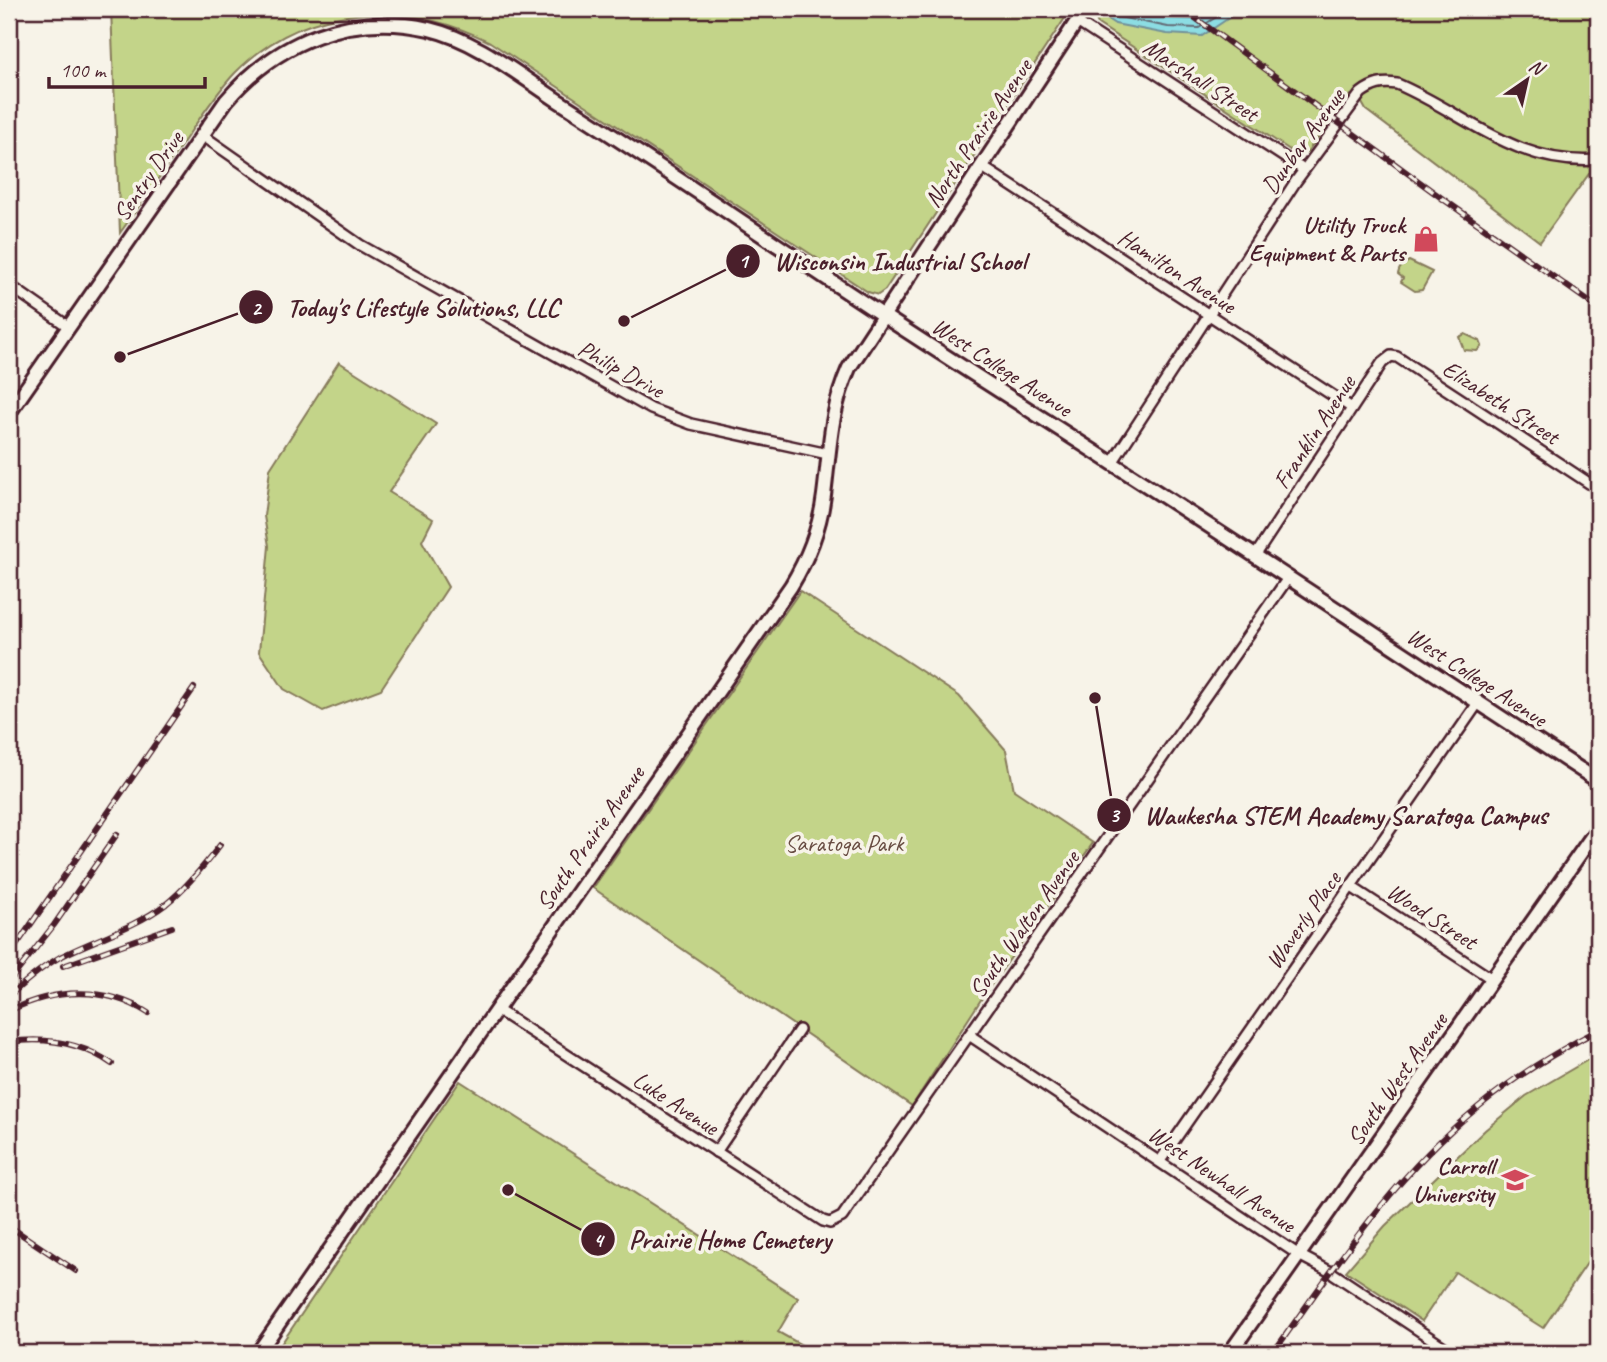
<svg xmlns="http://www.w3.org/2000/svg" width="1607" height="1362" font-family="Caveat,sans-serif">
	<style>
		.green { fill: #c3d489; stroke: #867a5a; stroke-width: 2 }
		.water { fill: #8cdde3; stroke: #729199; stroke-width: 2 }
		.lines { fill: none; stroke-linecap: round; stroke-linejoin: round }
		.shore { stroke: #646b75; stroke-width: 2 }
		.street-casing { stroke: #4a1f2b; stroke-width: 14 }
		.secondary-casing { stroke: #4a1f2b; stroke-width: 18 }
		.street { stroke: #f7f3e8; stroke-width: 9 }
		.secondary { stroke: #f7f3e8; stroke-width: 12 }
		.rail-casing { stroke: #4a1f2b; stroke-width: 6 }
		.rail { stroke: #f7f3e8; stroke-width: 3.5; stroke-dasharray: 10; stroke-linecap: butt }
		.labels { text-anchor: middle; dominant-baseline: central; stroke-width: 7; stroke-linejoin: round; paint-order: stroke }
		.street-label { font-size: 24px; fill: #4a1f2b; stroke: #f7f3e8 }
		.poi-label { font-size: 24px; font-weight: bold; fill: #4a1f2b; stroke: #f7f3e8; text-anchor: end }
		.park-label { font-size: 24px; fill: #684c42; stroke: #f7f3e8 }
		.leader { fill: none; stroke: #4a1f2b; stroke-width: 2.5 }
		.callout-dot { fill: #4a1f2b; stroke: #f7f3e8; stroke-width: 2.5 }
		.mark-label { font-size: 21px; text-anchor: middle; font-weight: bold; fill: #fff }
		.callout-label { font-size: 26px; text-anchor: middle; font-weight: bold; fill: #4a1f2b; stroke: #f7f3e8; stroke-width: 7; stroke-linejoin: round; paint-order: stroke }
	</style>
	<rect width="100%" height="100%" fill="#f7f3e8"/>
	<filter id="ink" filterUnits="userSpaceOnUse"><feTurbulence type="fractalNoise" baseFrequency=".0143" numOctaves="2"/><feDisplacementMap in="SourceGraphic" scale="14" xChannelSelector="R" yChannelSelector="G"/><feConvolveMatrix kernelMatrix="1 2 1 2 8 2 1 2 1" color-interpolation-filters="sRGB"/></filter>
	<g filter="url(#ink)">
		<g class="green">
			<path d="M111,9H1071L885,290L878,295L868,292L490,42C405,0 306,1 235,73C217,92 202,115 187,137C165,169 143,201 120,233Z"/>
			<polygon points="1098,9 1598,9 1598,149 1593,150 1596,164 1540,242 1366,110 1362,103 1350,95 1307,152 1296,154 1098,24 1095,17"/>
			<path d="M1409,261L1432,272L1422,290L1415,291L1401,282L1403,278L1398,274C1399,267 1403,264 1409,261Z"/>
			<polygon points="1465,334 1480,341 1482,346 1477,351 1464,350 1459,337"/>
			<polygon points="339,362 436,424 389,492 433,519 422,541 448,587 381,689 323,711 284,689 259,652 269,546 264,516 270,469"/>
			<polygon points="800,591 959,696 1006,750 1014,790 1093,843 984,995 912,1106 593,888"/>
			<polygon points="1598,1054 1598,1247 1543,1328 1455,1272 1422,1321 1346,1271 1385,1226 1485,1130 1526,1096"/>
			<polygon points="460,1081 798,1298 778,1332 816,1353 275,1353"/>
		</g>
		<polygon class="water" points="1092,9 1160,9 1170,12 1176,9 1242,9 1202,36 1167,34 1115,24"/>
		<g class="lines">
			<g class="shore">
				<polyline points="1105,9 1119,17 1168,27 1199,28 1229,9"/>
				<polyline points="1121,9 1169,18 1197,19 1214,9"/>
			</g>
			<g class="street-casing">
				<g id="street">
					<polyline points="1077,22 1304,170"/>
					<polyline points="202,135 360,245 651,409 691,424 828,454"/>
					<polyline points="981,166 1352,408"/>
					<polyline points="9,285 69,327"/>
					<path d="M1112,463L1296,181L1361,93C1373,84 1382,82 1397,84C1467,114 1515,166 1598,160"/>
					<polyline points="1255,556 1382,363 1391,356 1397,357 1598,489"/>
					<polyline points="1350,886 1492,979"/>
					<polyline points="496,1009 823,1221 830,1223 842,1217 1288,578"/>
					<polyline points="969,1035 1299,1255 1331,1272 1453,1353"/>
					<polyline points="716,1152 799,1030"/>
					<polyline points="1160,1161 1478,703"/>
				</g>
			</g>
			<g class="secondary-casing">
				<g id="secondary">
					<path d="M9,413L226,101C277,41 351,11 429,29C476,40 517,74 557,100C639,152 720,207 801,261C904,331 1010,397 1115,465C1277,569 1437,676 1598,781"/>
					<path d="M258,1353L791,586C808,558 820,528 824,495C830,449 830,411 849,368L1085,9"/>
					<polyline points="1230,1353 1598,828"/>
				</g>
			</g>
			<use href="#street" class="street"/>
			<use href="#secondary" class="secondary"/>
			<g class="rail-casing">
				<g id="rail">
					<polyline points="1183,9 1443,199 1598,308"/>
					<polyline points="9,956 194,688"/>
					<polyline points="63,966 172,927"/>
					<polyline points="9,982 54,925 117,834"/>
					<path d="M9,996C25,982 41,968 60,957C95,939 134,928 166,904C187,887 204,866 220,845"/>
					<path d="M9,1011C53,989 105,985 148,1013"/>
					<path d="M9,1042C46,1037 81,1042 112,1064"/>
					<polyline points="9,1226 76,1271"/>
					<path d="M1273,1353C1335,1266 1394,1176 1477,1108C1514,1077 1556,1052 1598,1030"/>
				</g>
			</g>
			<use href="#rail" class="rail"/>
		</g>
	</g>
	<defs>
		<g id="shop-bare" transform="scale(2.1)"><path d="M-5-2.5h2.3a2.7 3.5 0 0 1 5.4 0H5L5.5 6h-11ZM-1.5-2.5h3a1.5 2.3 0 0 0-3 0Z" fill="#d1495b" stroke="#f7f3e8" stroke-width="2.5" paint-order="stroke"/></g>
		<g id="university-bare" transform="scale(2.1)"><path d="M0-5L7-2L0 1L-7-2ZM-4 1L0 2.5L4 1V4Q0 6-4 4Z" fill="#d1495b" stroke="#f7f3e8" stroke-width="2.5" paint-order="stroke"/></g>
	</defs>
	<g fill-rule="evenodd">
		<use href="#shop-bare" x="1426" y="239"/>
		<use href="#university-bare" x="1515" y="1180"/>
	</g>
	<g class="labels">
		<g class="street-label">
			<text transform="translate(1201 80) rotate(33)">Marshall Street</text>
			<text transform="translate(978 133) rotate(-56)">North Prairie Avenue</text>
			<text transform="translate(1303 141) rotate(-54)">Dunbar Avenue</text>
			<text transform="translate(148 176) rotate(-55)">Sentry Drive</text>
			<text transform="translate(1177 271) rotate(33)">Hamilton Avenue</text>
			<text transform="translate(1002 367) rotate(33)">West College Avenue</text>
			<text transform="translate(621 369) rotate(29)">Philip Drive</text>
			<text transform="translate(1501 402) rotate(33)">Elizabeth Street</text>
			<text transform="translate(1314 432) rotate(-57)">Franklin Avenue</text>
			<text transform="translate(1477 677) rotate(33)">West College Avenue</text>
			<text transform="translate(590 838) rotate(-55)">South Prairie Avenue</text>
			<text transform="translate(1432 916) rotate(33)">Wood Street</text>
			<text transform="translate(1303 920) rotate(-55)">Waverly Place</text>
			<text transform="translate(1024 924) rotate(-55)">South Walton Avenue</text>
			<text transform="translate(1397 1079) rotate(-55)">South West Avenue</text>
			<text transform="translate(676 1103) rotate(33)">Luke Avenue</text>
			<text transform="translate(1222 1179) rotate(34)">West Newhall Avenue</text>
		</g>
		<g class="poi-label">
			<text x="1405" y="225">Utility Truck<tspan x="1405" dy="28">Equipment &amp; Parts</tspan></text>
			<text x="1494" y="1166">Carroll<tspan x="1494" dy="28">University</tspan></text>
		</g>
		<g class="park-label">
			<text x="844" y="843">Saratoga Park</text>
		</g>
	</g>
	<path class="leader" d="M624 321L743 261M120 357L256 307M1095 698L1114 815M508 1190L598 1239"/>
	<g class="callout-dot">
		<circle cx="624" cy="321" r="7"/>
		<circle cx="120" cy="357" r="7"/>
		<circle cx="1095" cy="698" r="7"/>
		<circle cx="508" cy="1190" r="7"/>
		<circle cx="743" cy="261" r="18"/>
		<circle cx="256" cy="307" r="18"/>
		<circle cx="1114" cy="815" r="18"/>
		<circle cx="598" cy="1239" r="18"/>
	</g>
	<g class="mark-label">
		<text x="743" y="268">1</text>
		<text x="256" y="315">2</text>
		<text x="1114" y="822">3</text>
		<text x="598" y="1247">4</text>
	</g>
	<g class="callout-label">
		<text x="900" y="270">Wisconsin Industrial School</text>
		<text x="423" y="316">Today's Lifestyle Solutions, LLC</text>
		<text x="1346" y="824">Waukesha STEM Academy Saratoga Campus</text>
		<text x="730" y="1248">Prairie Home Cemetery</text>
	</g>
	<rect width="1607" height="1362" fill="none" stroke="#f7f3e8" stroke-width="35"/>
	<rect x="18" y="18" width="1572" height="1327" fill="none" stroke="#4a1f2b" stroke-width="2.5" filter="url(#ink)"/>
	<g transform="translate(1527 80) rotate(34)" stroke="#f7f3e8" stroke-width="5" paint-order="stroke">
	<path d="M0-5L12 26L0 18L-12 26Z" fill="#4a1f2b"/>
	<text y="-10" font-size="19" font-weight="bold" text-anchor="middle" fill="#4a1f2b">N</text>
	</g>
	<path d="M49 77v10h156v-10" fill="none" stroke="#4a1f2b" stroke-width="3.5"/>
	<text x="60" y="77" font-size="21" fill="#4a1f2b" stroke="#f7f3e8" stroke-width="5" paint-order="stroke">100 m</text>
</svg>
